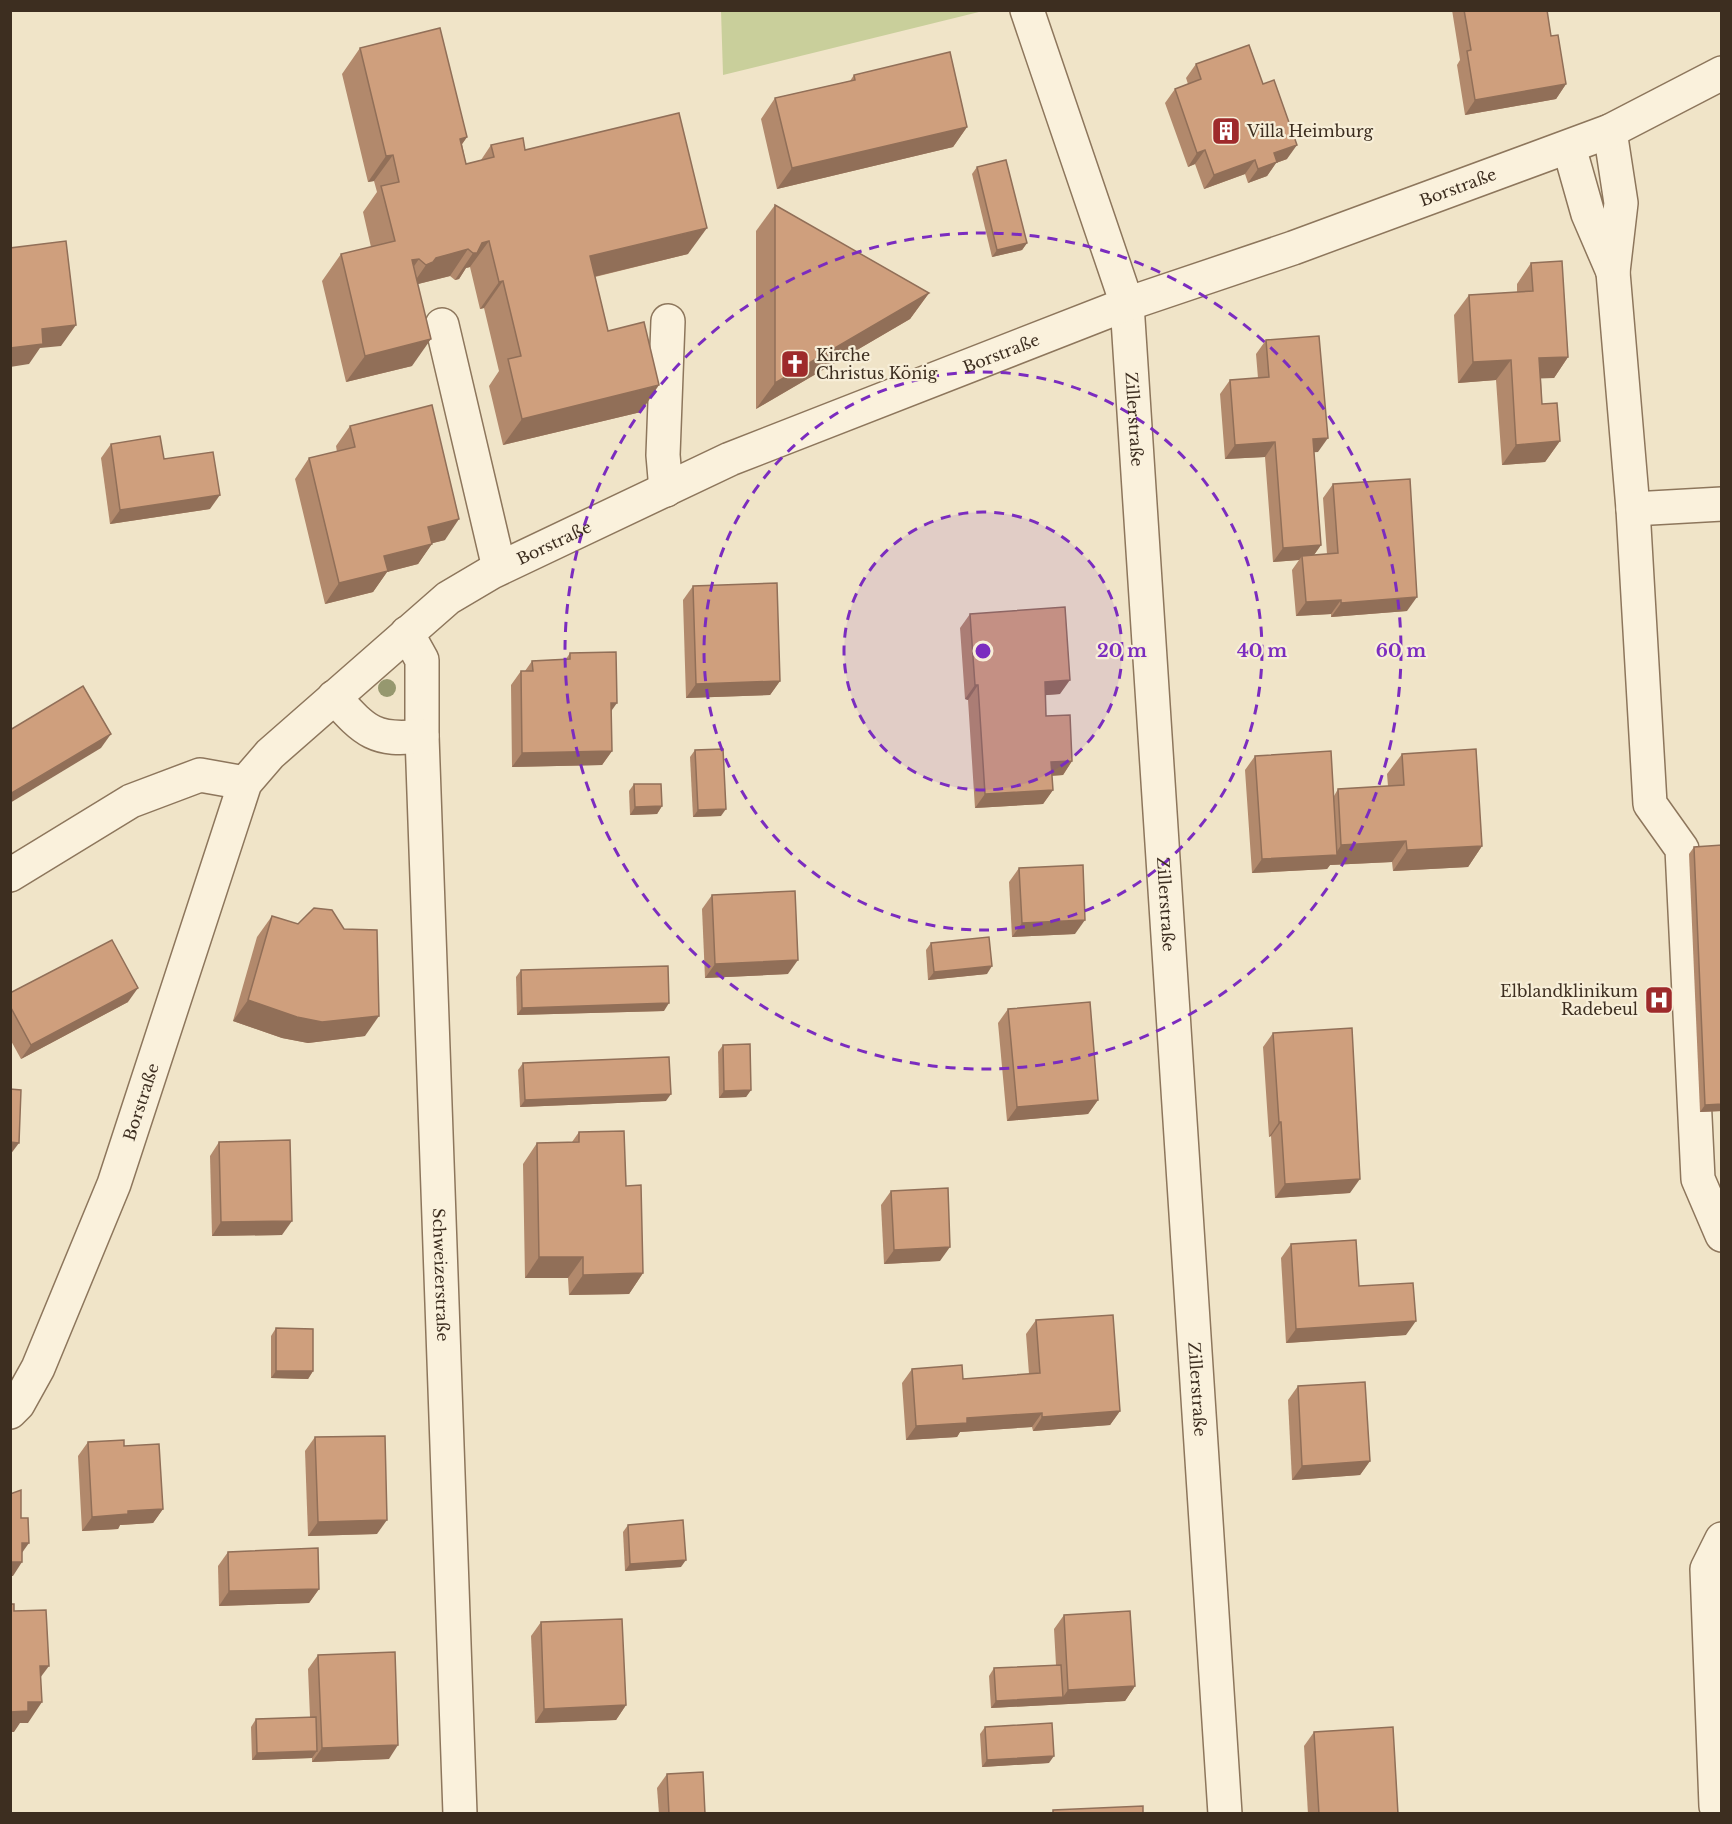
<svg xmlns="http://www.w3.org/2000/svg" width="1732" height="1824" font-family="'Libre Baskerville',serif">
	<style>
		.green { fill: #c9cf9b }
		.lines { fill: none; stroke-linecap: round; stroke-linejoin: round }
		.minor-casing { stroke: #8d765c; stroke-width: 36 }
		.minor { stroke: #faf1dc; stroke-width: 33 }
		.tree { fill: #96986f }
		.wall { fill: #b2896c }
		.shaded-wall { fill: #916f58 }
		.building { fill: #cf9f7d; stroke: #916f58; stroke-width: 1.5 }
		.ring { fill: none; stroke: #7b2cbf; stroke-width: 3; stroke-dasharray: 10 8 }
		.labels { text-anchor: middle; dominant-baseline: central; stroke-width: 4.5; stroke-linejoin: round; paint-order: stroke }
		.poi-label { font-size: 16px; fill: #3d2e20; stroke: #f7eed8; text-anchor: start }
		.street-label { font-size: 16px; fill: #3d2e20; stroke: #f7eed8 }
		.centre { fill: #7b2cbf; stroke: #f7eed8; stroke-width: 3 }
		.ring-label { font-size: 18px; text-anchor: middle; font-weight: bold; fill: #7b2cbf; stroke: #f7eed8; stroke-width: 4.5; stroke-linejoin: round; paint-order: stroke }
	</style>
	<rect width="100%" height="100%" fill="#f0e4c8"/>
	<polygon class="green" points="721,11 721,10 983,11 723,75"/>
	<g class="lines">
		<g class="minor-casing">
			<g id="minor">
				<path id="s1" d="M1027,10L1127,304L1225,1814"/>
				<polyline points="1569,147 1588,214 1613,272 1621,203 1610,131"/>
				<polyline points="1613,272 1633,509 1650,804 1682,849 1698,1179 1722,1235"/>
				<polyline points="442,325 499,568"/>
				<polyline points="666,490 663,455 668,321"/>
				<polyline points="1633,509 1722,504"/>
				<path id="s2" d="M407,633L422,660V736L460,1814"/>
				<path d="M334,697C365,731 374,742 422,736"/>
				<polyline points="10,875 131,801 200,775 245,783"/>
				<path id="s3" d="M10,1412L18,1404L38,1368L114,1184L245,783L270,754L448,598L492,572L730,459L1127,304L1293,248L1610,131L1722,73"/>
				<polyline points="1722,1539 1707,1569 1716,1806 1722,1806"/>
			</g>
		</g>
		<use href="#minor" class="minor"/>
	</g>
	<circle class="tree" cx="387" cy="688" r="9"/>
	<g class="wall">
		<polygon points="1452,10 1547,10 1551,36 1566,84 1556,99 1465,115 1457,65 1460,60"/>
		<polygon points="360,48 467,137 462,144 466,164 481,160 491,145 525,150 688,254 595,277 608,331 641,412 503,445 489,386 499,371 484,308 480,309 470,267 466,268 459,279 455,280 450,276 418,284 412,366 346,382 322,281 341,254 371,247 363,212 377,192 374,181 368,182 342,74"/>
		<polygon points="1196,64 1287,159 1276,163 1267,176 1248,183 1245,174 1204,189 1195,164 1188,167 1165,103 1175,89 1188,84 1186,78"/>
		<polygon points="854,75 967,127 953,147 777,189 761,119 775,98 850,81"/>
		<polygon points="977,167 1027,243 1022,250 992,257 972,174"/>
		<polygon points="775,205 929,293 910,319 756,409 756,231"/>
		<polygon points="1531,263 1568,357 1554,378 1541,378 1542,404 1560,441 1545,462 1502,465 1496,380 1458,383 1454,315 1469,295 1517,292 1517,284"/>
		<polygon points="1266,340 1318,452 1314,452 1321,545 1314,555 1327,554 1323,498 1333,484 1407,611 1331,617 1331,614 1296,616 1292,570 1299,560 1273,562 1265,457 1225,459 1220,394 1230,380 1258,378 1256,354"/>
		<polygon points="350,426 445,540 432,543 418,564 387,572 373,592 325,604 295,479 309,458 337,452 336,446"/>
		<polygon points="111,444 164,459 210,509 110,524 101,458"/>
		<polygon points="693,586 780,681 770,695 686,698 683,600"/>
		<polygon points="970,614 1060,694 1045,695 1046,716 1072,761 1063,775 1052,776 1053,790 1043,804 975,808 968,700 965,699 960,628"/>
		<polygon points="570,653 611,711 612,751 602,765 512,767 511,685 521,671 525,671 532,661 566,659"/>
		<polygon points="695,750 721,816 693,817 690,757"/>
		<polygon points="1402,754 1482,846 1468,867 1393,871 1392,862 1330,865 1327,869 1252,873 1245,770 1255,756 1334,796 1338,789 1388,786 1387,774"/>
		<polygon points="634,784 662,806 657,814 630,815 629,791"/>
		<polygon points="1694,847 1722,1111 1700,1112 1689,854"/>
		<polygon points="1019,868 1075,934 1012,937 1009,882"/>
		<polygon points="712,895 788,974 705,978 702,909"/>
		<polygon points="272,916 298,924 365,1036 308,1043 282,1038 233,1021 257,937"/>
		<polygon points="931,943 987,974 928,980 926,950"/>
		<polygon points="521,970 664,1011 517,1015 516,977"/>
		<polygon points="10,993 128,1002 21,1059 10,1039"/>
		<polygon points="1008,1009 1098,1100 1088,1114 1007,1121 998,1023"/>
		<polygon points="1273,1033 1350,1193 1275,1198 1271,1136 1269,1137 1263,1047"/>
		<polygon points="723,1045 751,1090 746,1097 719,1098 718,1052"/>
		<polygon points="523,1063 666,1101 520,1107 518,1070"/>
		<polygon points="579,1132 626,1186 643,1273 629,1294 569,1295 568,1278 525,1278 523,1164 537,1143 572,1142"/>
		<polygon points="219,1142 282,1235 212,1236 210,1156"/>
		<polygon points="891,1191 940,1261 884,1264 881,1205"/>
		<polygon points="1291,1244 1359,1286 1406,1335 1286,1343 1281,1258"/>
		<polygon points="1036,1320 1120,1411 1110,1425 1033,1431 1032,1427 960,1432 957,1437 906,1440 902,1383 912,1369 963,1379 1029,1374 1026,1334"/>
		<polygon points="276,1328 313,1371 308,1379 271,1378 271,1336"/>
		<polygon points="1298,1386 1370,1461 1360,1475 1292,1480 1288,1400"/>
		<polygon points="315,1437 377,1534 308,1536 305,1451"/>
		<polygon points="88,1442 124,1446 163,1509 153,1523 120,1525 118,1529 82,1531 78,1456"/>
		<polygon points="628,1525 681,1567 625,1571 623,1532"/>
		<polygon points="228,1552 319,1589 309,1603 219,1606 218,1566"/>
		<polygon points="1064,1615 1135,1686 1125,1701 991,1708 989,1676 994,1668 1056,1665 1054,1629"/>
		<polygon points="541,1622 626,1705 616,1720 535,1723 531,1636"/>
		<polygon points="318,1655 389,1759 312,1762 312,1758 252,1760 251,1727 256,1719 310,1717 308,1669"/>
		<polygon points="985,1727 1049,1763 982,1767 980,1734"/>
		<polygon points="1314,1732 1398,1814 1308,1814 1304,1746"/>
		<polygon points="667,1774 705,1814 659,1814 657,1788"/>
	</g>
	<g class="shaded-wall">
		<polygon points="1566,84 1556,99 1465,115 1475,100"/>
		<polygon points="967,127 953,147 777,189 792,168"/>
		<polygon points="467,137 448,164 460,139"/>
		<polygon points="1297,145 1287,159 1276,163 1267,176 1248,183 1258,169 1274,153"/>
		<polygon points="1205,150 1195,164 1188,167 1197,153"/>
		<polygon points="393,155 374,181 368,182 386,156"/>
		<polygon points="1255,160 1245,174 1204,189 1214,175"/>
		<polygon points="707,228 688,254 572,282 590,256"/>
		<polygon points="489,241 470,267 466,268 459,279 455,280 473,253 482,243"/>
		<polygon points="1027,243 1022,250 992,257 997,250"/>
		<polygon points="468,249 450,276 418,284 408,291 426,265 436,258"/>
		<polygon points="419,259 401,285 412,260"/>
		<polygon points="503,281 484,308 480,309 499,282"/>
		<polygon points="929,293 910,319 756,409 775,383"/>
		<polygon points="76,325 61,346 40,348 29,364 10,367 10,348 42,329"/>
		<polygon points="431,339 412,366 346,382 365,356"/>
		<polygon points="1568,357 1554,378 1525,379 1539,358"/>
		<polygon points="1511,360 1496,380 1458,383 1473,362"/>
		<polygon points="659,385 641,412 503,445 522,419"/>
		<polygon points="1328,438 1318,452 1303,453 1313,439"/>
		<polygon points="1560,441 1545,462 1502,465 1516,445"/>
		<polygon points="1275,442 1265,457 1225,459 1235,445"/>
		<polygon points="220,495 210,509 110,524 120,510"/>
		<polygon points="459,519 445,540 414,548 428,527"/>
		<polygon points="432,544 418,564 387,572 373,592 325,604 339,583 384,556"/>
		<polygon points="1321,545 1311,559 1302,556 1299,560 1273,562 1283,548"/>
		<polygon points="1417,597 1407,611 1331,617 1341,603"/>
		<polygon points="1341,600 1331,614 1296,616 1306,602"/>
		<polygon points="1070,680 1060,694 1035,696 1045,682"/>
		<polygon points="780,681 770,695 686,698 696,684"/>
		<polygon points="975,685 978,685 968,700 965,699"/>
		<polygon points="611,703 617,703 607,717"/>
		<polygon points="111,734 101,748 10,803 10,794"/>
		<polygon points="612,751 602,765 512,767 522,753"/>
		<polygon points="1072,761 1063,775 1042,776 1051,762"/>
		<polygon points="1053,790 1043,804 975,808 985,794"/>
		<polygon points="662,806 657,814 630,815 635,807"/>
		<polygon points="726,809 721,816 693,817 698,810"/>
		<polygon points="1406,841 1392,862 1330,865 1327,869 1252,873 1262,859 1335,855 1341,845"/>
		<polygon points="1482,846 1468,867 1393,871 1407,850"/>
		<polygon points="1085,920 1075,934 1012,937 1022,923"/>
		<polygon points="798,960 788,974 705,978 715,964"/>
		<polygon points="992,966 987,974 928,980 934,972"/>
		<polygon points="138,988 128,1002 21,1059 31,1045"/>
		<polygon points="248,1000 379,1016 365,1036 308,1043 282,1038 233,1021"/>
		<polygon points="669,1003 664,1011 517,1015 522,1008"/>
		<polygon points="751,1090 746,1097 719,1098 724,1091"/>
		<polygon points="671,1094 666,1101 520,1107 525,1100"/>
		<polygon points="1098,1100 1088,1114 1007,1121 1017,1107"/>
		<polygon points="1722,1104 1722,1111 1700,1112 1705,1105"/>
		<polygon points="1279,1122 1281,1122 1271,1136 1269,1137"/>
		<polygon points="10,1142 19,1143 10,1155"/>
		<polygon points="1360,1179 1350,1193 1275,1198 1285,1184"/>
		<polygon points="292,1221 282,1235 212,1236 221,1222"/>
		<polygon points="950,1247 940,1261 884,1264 894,1250"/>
		<polygon points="539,1257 583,1257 568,1278 525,1278"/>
		<polygon points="643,1273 629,1294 569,1295 583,1275"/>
		<polygon points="1416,1321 1406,1335 1286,1343 1296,1329"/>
		<polygon points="276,1371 313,1371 308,1379 271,1378"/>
		<polygon points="1120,1411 1110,1425 1033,1431 1042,1417"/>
		<polygon points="1042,1413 1032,1427 960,1432 957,1437 906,1440 916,1426 967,1418"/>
		<polygon points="1370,1461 1360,1475 1292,1480 1302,1466"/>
		<polygon points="163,1509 153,1523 120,1525 118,1529 82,1531 92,1517 128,1511"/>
		<polygon points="387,1520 377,1534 308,1536 318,1522"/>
		<polygon points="22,1543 29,1543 19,1557"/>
		<polygon points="686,1560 681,1567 625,1571 630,1564"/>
		<polygon points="10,1562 22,1562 13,1576 10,1576"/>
		<polygon points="319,1589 309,1603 219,1606 229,1591"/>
		<polygon points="40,1666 49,1666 34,1686"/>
		<polygon points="1135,1686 1125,1701 991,1708 996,1701 1063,1697 1068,1690"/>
		<polygon points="28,1702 42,1702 28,1723 20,1723 14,1732 10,1732 10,1712"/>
		<polygon points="626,1705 616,1720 535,1723 544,1709"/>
		<polygon points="398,1745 389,1759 312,1762 322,1748"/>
		<polygon points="317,1751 312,1758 252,1760 257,1753"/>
		<polygon points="1054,1756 1049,1763 982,1767 987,1760"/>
	</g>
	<g class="building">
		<polygon points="1464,10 1547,10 1551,36 1558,35 1566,84 1475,100 1467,51 1471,50"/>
		<polygon points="440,28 467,137 460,139 466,164 494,157 491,145 523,138 525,150 679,113 707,228 590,256 608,331 644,322 659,385 522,419 508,359 521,356 503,281 499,282 489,241 482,243 477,253 473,253 468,249 436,258 433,262 426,265 419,259 412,260 431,339 365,356 341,254 395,241 381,186 399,182 393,155 386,156 360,48"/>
		<polygon points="1249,45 1263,84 1274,80 1297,145 1274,153 1277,162 1258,169 1255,160 1214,175 1205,150 1197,153 1175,89 1201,79 1196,64"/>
		<polygon points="950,52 967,127 792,168 775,98 855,80 854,75"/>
		<polygon points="1006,160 1027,243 997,250 977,167"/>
		<polygon points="775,205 929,293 775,383"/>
		<polygon points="66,241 76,325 42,329 43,344 10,348 10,248"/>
		<polygon points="1562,261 1568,357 1539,358 1542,404 1557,403 1560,441 1516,445 1511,360 1473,362 1469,295 1533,291 1531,263"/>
		<polygon points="1319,336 1328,438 1313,439 1321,545 1283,548 1275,442 1235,445 1230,380 1269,377 1266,340"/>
		<polygon points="432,405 459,519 428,527 432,544 384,556 388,571 339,583 309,458 355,447 350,426"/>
		<polygon points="160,436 164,459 213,452 220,495 120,510 111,444"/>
		<polygon points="1410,479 1417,597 1341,603 1341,600 1306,602 1302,556 1338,553 1333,484"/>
		<polygon points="777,583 780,681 696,684 693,586"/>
		<polygon points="1065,607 1070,680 1045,682 1046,716 1070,715 1072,761 1051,762 1053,790 985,794 978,685 975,685 970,614"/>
		<polygon points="616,652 617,703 611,703 612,751 522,753 521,671 533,671 532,661 570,659 570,653"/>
		<polygon points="83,686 111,734 10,794 10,730"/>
		<polygon points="723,749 726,809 698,810 695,750"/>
		<polygon points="1476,749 1482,846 1407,850 1406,841 1341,845 1338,789 1404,785 1402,754"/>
		<polygon points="1331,751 1337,855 1262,859 1255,756"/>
		<polygon points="634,784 661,784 662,806 635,807"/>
		<polygon points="1722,845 1722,1104 1705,1105 1694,847"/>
		<polygon points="1083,865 1085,920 1022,923 1019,868"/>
		<polygon points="795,891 798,960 715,964 712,895"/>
		<polygon points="314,908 332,910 344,929 377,930 379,1016 322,1022 297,1017 248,1000 272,916 298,924"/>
		<polygon points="989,937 992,966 934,972 931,943"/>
		<polygon points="112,940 138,988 31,1045 10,1006 10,993"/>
		<polygon points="668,966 669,1003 522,1008 521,970"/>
		<polygon points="1090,1002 1098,1100 1017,1107 1008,1009"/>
		<polygon points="1352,1028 1360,1179 1285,1184 1281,1122 1279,1122 1273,1033"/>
		<polygon points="750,1044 751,1090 724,1091 723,1045"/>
		<polygon points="669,1057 671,1094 525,1100 523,1063"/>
		<polygon points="10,1089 21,1090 19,1143 10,1142"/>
		<polygon points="624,1131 626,1186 641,1185 643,1273 583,1275 583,1257 539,1257 537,1143 579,1142 579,1132"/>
		<polygon points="290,1140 292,1221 221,1222 219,1142"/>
		<polygon points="948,1188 950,1247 894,1250 891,1191"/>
		<polygon points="1356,1240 1359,1286 1413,1283 1416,1321 1296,1329 1291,1244"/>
		<polygon points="1113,1315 1120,1411 1042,1417 1042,1413 967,1418 967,1423 916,1426 912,1369 962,1365 963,1379 1040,1373 1036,1320"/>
		<polygon points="276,1328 313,1329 313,1371 276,1371"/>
		<polygon points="1365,1382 1370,1461 1302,1466 1298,1386"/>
		<polygon points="385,1436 387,1520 318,1522 315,1437"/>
		<polygon points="124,1440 124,1446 159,1444 163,1509 128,1511 128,1514 92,1517 88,1442"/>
		<polygon points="21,1490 21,1518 28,1518 29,1543 22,1543 22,1562 10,1562 10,1494"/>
		<polygon points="683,1520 686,1560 630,1564 628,1525"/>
		<polygon points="318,1548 319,1589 229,1591 228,1552"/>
		<polygon points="10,1604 14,1604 14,1611 46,1610 49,1666 40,1666 42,1702 28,1702 28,1711 10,1712"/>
		<polygon points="1130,1611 1135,1686 1068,1690 1064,1615"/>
		<polygon points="622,1619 626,1705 544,1709 541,1622"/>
		<polygon points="395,1652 398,1745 322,1748 318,1655"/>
		<polygon points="1061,1665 1063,1697 996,1701 994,1668"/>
		<polygon points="316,1717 317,1751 257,1753 256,1719"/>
		<polygon points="1052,1723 1054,1756 987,1760 985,1727"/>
		<polygon points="1393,1727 1398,1814 1319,1814 1314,1732"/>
		<polygon points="703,1772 705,1814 669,1814 667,1774"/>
		<polygon points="1143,1806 1143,1814 1053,1814 1053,1810"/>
	</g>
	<circle cx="983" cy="651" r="139" fill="#7b2cbf" fill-opacity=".12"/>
	<g class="ring">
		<circle cx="983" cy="651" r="139"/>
		<circle cx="983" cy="651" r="279"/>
		<circle cx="983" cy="651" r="418"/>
	</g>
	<defs>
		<g id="building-square" transform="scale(1.5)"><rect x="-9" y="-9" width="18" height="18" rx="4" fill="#9e2a2b" stroke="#f7eed8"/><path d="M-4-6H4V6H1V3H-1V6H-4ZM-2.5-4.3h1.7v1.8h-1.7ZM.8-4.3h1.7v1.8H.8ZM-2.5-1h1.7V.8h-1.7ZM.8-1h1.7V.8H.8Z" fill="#fff"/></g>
		<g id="church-square" transform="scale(1.5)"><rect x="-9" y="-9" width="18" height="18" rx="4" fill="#9e2a2b" stroke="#f7eed8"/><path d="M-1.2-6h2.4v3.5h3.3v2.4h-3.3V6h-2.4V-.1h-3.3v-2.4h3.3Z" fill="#fff"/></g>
		<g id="hospital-square" transform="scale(1.5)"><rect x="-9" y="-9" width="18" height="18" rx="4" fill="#9e2a2b" stroke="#f7eed8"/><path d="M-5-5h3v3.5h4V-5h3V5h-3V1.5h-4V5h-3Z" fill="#fff"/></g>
	</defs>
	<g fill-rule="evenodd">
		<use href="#building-square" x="1226" y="131"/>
		<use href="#church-square" x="795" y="364"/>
		<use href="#hospital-square" x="1659" y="1000"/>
	</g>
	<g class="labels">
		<g class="poi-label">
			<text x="1247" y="131">Villa Heimburg</text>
			<text x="816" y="355">Kirche<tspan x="816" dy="18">Christus König</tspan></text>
			<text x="1638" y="991" text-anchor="end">Elblandklinikum<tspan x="1638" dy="18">Radebeul</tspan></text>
		</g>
		<g class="street-label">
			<text stroke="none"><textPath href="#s3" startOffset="2040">Borstraße</textPath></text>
			<text stroke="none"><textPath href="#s3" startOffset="1554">Borstraße</textPath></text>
			<text stroke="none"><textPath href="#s1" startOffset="426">Zillerstraße</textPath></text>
			<text stroke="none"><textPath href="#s3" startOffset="1068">Borstraße</textPath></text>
			<text stroke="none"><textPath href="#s1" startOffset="912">Zillerstraße</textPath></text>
			<text stroke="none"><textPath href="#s3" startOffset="338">Borstraße</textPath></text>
			<text stroke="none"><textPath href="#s2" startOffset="646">Schweizerstraße</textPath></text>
			<text stroke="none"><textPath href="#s1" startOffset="1398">Zillerstraße</textPath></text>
		</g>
	</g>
	<circle cx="983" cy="651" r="9" class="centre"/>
	<g class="ring-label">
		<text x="1122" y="657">20 m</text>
		<text x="1262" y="657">40 m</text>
		<text x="1401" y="657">60 m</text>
	</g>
	<rect width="1732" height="1824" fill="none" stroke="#3d2e20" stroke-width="24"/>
</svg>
